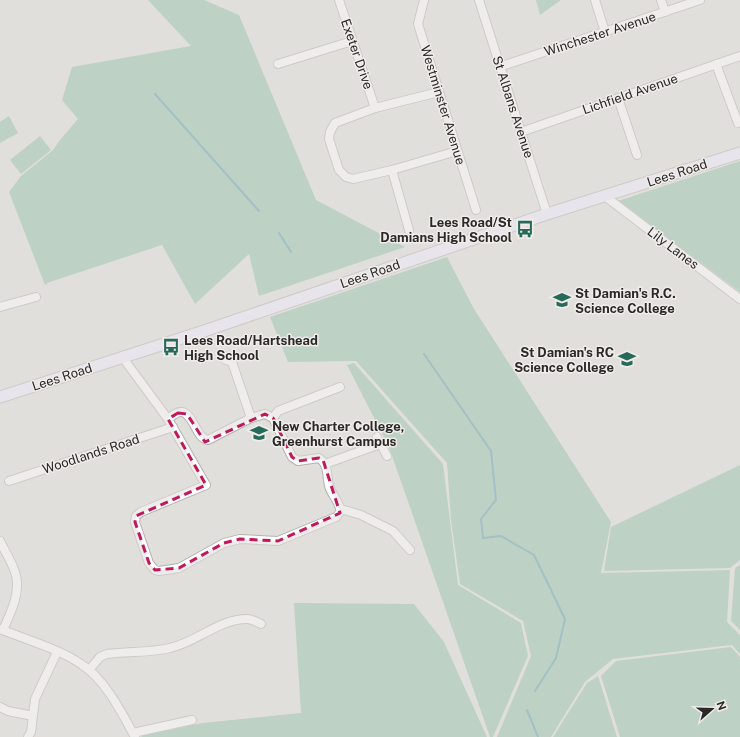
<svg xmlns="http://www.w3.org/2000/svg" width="740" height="737" font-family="'Public Sans',sans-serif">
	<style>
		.green { fill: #93c0a9 }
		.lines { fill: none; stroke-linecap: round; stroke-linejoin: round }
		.stream { stroke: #579ca7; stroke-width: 2 }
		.minor-casing { stroke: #b4b1ae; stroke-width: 10 }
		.secondary-casing { stroke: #b4b1ae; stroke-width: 13 }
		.minor { stroke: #fff; stroke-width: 8 }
		.secondary { stroke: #eeeefd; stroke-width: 11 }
		.marked { fill: none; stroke: #c2185b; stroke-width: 3; stroke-dasharray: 8 5; stroke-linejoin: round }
		.labels { text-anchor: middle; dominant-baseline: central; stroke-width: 3; stroke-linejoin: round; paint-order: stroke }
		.street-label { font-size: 13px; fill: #2a2928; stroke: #efece9 }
		.poi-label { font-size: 13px; font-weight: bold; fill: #2a2928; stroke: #efece9; text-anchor: start }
	</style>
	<rect width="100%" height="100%" fill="#e1dfdc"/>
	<g class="green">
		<polygon points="148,0 204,0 239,15 316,200 405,247 259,296 249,254 195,304 162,245 47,283 47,284 45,285 9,192 21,176 53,150 60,140 78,119 62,100 72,67 191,46"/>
		<polygon points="536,0 561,0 540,15"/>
		<polygon points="9,116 18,133 0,143 0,122"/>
		<polygon points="40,136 51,150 21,174 10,160"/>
		<polygon points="740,161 740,292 618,201"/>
		<polygon points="447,257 474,309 611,522 601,573 730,570 727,622 740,635 740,654 732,645 613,659 585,682 551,737 497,737 531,656 523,621 460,584 451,520 447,463 356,361 288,362 270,317"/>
		<polygon points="354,363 443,464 458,585 521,623 528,656 493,737 490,737 389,447 347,365"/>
		<polygon points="740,465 740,560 730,568 604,571 611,527"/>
		<polygon points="740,565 740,630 731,621 735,568"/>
		<polygon points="294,603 414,604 444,642 487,737 142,737 141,735 203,723 301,713"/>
		<polygon points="731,647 740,657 740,737 620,737 601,676 616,661"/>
		<polygon points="598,676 617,737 553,737 587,683"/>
	</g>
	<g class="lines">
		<g class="stream">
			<polyline points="155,94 259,211"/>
			<polyline points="279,233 291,252"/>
			<polyline points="424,354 491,451 496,500 481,519 483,538 501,536 534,555 565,619 556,658 535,691"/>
			<polyline points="527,710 538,737"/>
		</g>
		<g class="minor-casing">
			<g id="minor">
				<polyline points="339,0 375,108"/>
				<polyline points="424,0 418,24 476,210"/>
				<polyline points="479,0 547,214"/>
				<polyline points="595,0 605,32"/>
				<polyline points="661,0 665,12"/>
				<polyline points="278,64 352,41"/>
				<polyline points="716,64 738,123"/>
				<polyline points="499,67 700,0"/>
				<polyline points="439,92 375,108 335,123 330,132 329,139 339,170 346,177 353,179 392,170 457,151"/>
				<polyline points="618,98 637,155"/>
				<polyline points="521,132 740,56"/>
				<polyline points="392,170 409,230"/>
				<polyline points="606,197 740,299"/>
				<polyline points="0,307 36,297"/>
				<path d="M123,358L168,419L206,485L141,512L136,516L135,522L149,563L155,570L159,571L179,568L224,543L240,539L278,541L336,517C338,515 341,512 340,509C339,502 333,496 330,489C326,479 330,465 319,458L298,461L292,457L273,418L265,414L251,418L208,440C196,439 194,414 182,412C177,411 172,416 168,419"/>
				<polyline points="226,360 232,362 251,418"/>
				<polyline points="273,418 278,411 340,387"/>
				<polyline points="377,437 387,456"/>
				<polyline points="325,464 380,444"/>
				<polyline points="9,481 173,427"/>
				<polyline points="341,509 361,515 393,531 410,550"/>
				<path d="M0,541C6,554 18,571 17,585C17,601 9,616 3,630"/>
				<path d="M0,629C27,640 57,648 81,664C105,679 122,713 135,737"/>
				<path d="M89,670L100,657L107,654C128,651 150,653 170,648C197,642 219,619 247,619C252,619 257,622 261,624"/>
				<polyline points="0,707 8,711 33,716"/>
				<polyline points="133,733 192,720"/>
				<polyline points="28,737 31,732 35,699 57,652"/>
			</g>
		</g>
		<g class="secondary-casing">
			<polyline id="secondary" points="0,397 204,331 547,214 740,153"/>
		</g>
		<use href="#minor" class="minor"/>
		<use href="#secondary" class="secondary"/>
	</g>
	<path d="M0 0H740V737H0ZM178,413L187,414L205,442L265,414L273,418L292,457L298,461L319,458L323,460L340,513L278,541L240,539L224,543L179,568L155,570L149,563L135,522L136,516L206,485L168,419Z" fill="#e1dfdc" fill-opacity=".55" fill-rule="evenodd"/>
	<path class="marked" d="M178,413L187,414L205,442L265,414L273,418L292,457L298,461L319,458L323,460L340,513L278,541L240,539L224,543L179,568L155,570L149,563L135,522L136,516L206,485L168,419Z"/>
	<defs>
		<g id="bus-bare" transform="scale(1.38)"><path d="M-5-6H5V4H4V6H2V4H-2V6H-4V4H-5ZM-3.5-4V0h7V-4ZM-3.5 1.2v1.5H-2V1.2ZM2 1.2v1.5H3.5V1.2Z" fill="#286a5a" stroke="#efece9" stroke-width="2.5" paint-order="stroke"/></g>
		<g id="university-bare" transform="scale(1.38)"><path d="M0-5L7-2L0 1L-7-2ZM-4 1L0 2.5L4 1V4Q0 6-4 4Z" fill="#286a5a" stroke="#efece9" stroke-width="2.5" paint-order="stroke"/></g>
		<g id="school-bare" transform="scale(1.38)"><path d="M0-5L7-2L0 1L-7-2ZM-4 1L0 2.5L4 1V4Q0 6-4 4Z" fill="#286a5a" stroke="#efece9" stroke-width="2.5" paint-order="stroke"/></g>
	</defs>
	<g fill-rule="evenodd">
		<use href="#bus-bare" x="525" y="229"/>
		<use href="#university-bare" x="562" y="300"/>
		<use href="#bus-bare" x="171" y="347"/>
		<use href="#school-bare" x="627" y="359"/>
		<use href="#university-bare" x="259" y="433"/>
	</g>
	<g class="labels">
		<g class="street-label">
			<text transform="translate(600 34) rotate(-18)">Winchester Avenue</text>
			<text transform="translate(357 54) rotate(71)">Exeter Drive</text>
			<text transform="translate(630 94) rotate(-19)">Lichfield Avenue</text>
			<text transform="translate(443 105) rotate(73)">Westminster Avenue</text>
			<text transform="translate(513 107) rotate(72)">St Albans Avenue</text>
			<text transform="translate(677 173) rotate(-18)">Lees Road</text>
			<text transform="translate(673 248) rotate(37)">Lily Lanes</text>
			<text transform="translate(370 274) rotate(-19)">Lees Road</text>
			<text transform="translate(62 377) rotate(-18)">Lees Road</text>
			<text transform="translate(91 454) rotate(-18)">Woodlands Road</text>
		</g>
		<g class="poi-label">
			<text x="512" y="222" text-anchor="end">Lees Road/St<tspan x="512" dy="15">Damians High School</tspan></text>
			<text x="575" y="293">St Damian's R.C.<tspan x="575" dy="15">Science College</tspan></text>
			<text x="184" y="340">Lees Road/Hartshead<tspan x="184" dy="15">High School</tspan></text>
			<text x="614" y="352" text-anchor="end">St Damian's RC<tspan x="614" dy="15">Science College</tspan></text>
			<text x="272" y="426">New Charter College,<tspan x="272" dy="15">Greenhurst Campus</tspan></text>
		</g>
	</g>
	<g transform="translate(712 709) rotate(70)" stroke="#efece9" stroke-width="3" paint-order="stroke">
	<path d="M0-3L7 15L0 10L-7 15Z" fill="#2a2928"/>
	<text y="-6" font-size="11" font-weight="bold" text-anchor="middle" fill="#2a2928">N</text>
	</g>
</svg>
